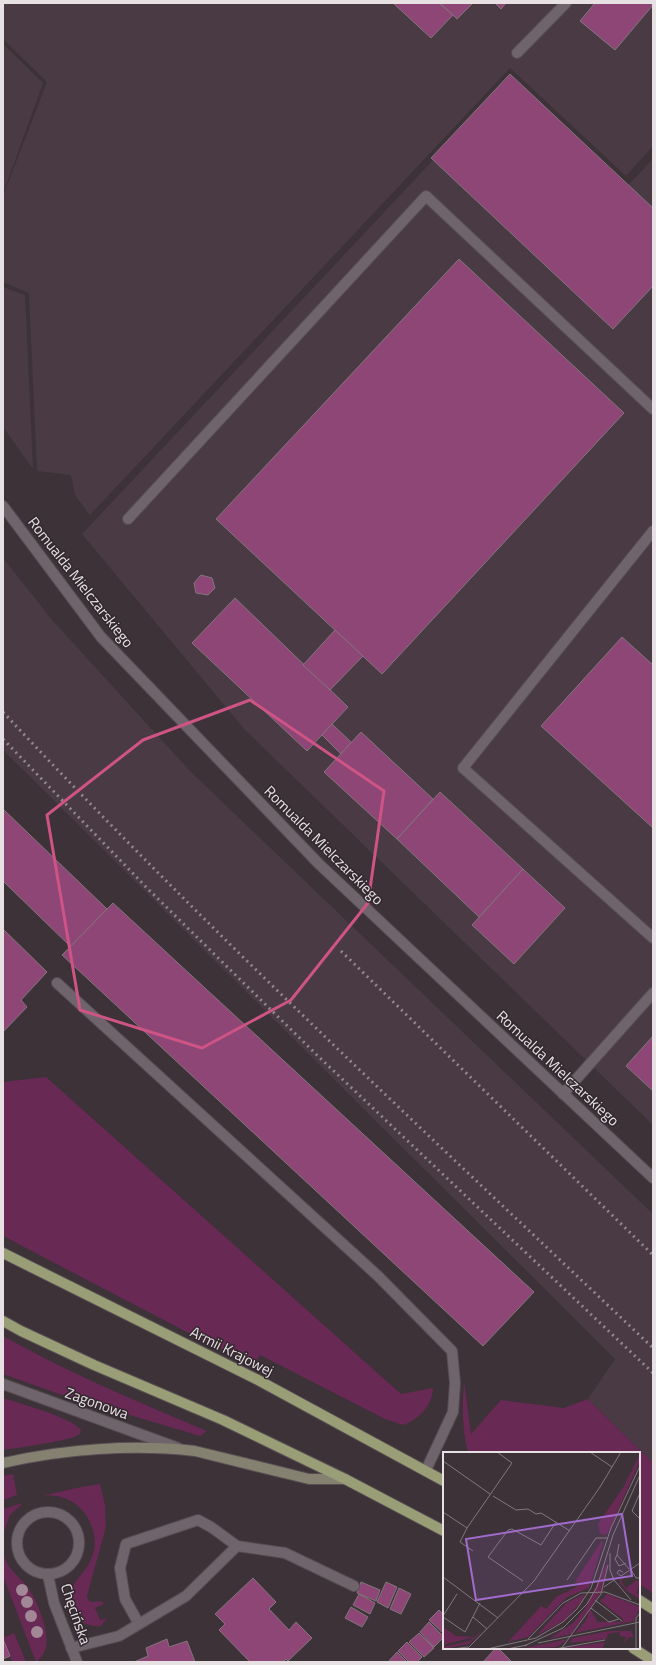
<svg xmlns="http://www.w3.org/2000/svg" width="656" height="1665" font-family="'Titillium Web',sans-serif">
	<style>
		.built { fill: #4a3a43 }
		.green { fill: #682954 }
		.building { fill: #8e4676; stroke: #81767c }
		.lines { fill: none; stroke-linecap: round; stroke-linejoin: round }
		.service-casing { stroke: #564e52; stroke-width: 12 }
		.minor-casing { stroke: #564e52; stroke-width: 12 }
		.tertiary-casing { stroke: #564e52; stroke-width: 12 }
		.secondary-casing { stroke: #564e52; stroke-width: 12 }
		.primary-casing { stroke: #564e52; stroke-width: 12 }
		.service { stroke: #6f646b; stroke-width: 10 }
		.minor { stroke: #6f646b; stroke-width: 10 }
		.tertiary { stroke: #6f646b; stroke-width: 10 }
		.secondary { stroke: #848170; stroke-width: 10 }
		.primary { stroke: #999e76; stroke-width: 10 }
		.rail { stroke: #90888d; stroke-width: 3; stroke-dasharray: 2 4; stroke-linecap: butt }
		.tree { fill: #a28797 }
		.marked { fill: none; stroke: #cd5484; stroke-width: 3; stroke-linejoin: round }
		.labels { text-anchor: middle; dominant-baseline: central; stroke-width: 3; stroke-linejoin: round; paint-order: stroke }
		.street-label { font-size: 15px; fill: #e7e1e4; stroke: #32282e }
		.inset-road { fill: none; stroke: #80787d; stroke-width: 1 }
		.view { fill: #a16bcc; fill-opacity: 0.15; stroke: #a16bcc; stroke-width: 2 }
		.inset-edge { fill: none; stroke: #e7e1e4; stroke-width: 2 }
	</style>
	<rect width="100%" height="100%" fill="#3c3238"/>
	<g class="built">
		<polygon points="3,3 653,3 653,146 626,176 510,68 90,515 75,495 71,475 37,471 29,293 3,282 3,196 47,82 3,39"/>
		<polygon points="3,44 43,83 3,194"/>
		<polygon points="511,77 628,185 653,159 653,1125 245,730 82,534"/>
		<polygon points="3,287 25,295 33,469 3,427"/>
		<polygon points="3,558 53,621 190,771 653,1214 653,1463 588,1399 615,1359 3,750"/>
	</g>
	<g class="green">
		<path d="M46,1077L401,1394L433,1388C433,1404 419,1420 403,1425L385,1419L260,1355L255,1363L206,1342L3,1236V1082Z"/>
		<path d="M3,1336C69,1373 138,1402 207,1431L200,1436L56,1393L3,1374Z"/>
		<path d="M464,1381L471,1434L501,1400L564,1408L588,1399L653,1463V1593L639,1584V1453H468C462,1429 462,1405 464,1381Z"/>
		<path d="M3,1398C19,1403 73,1418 81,1430C80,1432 81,1434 78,1435C70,1441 16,1448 3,1450Z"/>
		<polygon points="13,1474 17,1495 3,1500 3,1476"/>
		<path d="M100,1484L105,1505L106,1527L87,1596L88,1600C94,1604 96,1601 102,1601L104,1604L95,1608L100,1620L107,1618L101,1626C94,1627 79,1624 77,1616C77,1615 77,1614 77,1613C74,1605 67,1602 71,1591C74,1581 83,1574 88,1565C100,1547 95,1524 81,1509C71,1498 56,1494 42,1496L76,1488Z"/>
		<polygon points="23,1503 10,1515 3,1534 3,1509"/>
		<path d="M3,1550C6,1570 18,1574 28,1588C37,1599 50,1633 46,1647C45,1653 41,1658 36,1662L3,1576Z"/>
		<polygon points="14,1633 26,1662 12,1662 3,1638"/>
	</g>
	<g class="building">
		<polygon points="393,3 439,3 453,15 431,38"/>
		<polygon points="440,3 473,3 457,19"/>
		<polygon points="495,3 506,3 501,9"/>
		<polygon points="595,3 653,3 653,5 615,50 580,21"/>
		<polygon points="510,74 653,208 653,286 613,329 431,158"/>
		<polygon points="459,259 624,413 382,674 216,519"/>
		<polygon points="201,575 212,578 215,588 208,595 196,593 194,583"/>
		<polygon points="235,598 348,707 307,751 192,643"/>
		<polygon points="335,630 363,656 330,690 303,665"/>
		<polygon points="622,637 653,665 653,828 541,726"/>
		<polygon points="332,724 352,743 341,754 322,735"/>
		<polygon points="361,732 433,799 397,839 324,772"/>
		<polygon points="440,792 523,869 479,917 397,839"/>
		<polygon points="3,809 107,909 71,947 3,881"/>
		<polygon points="523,869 565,908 514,964 472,925"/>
		<polygon points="113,903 534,1292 483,1346 62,955"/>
		<polygon points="3,929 47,972 21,1000 27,1007 3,1032"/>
		<polygon points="653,1036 653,1091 626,1066"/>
		<polygon points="253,1578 276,1602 269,1609 289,1630 296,1622 312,1638 288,1661 286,1659 283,1662 250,1662 219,1630 225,1624 215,1614"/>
		<polygon points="361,1582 380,1590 376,1601 357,1593"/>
		<polygon points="386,1582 397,1587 388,1608 377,1602"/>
		<polygon points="399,1588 411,1594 401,1614 390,1609"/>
		<polygon points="359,1594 375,1603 370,1614 353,1605"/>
		<polygon points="351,1607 368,1617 362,1627 345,1618"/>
		<polygon points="439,1610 444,1615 444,1634 429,1620"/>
		<polygon points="429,1622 444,1637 434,1647 420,1632"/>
		<polygon points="419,1633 434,1648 424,1657 409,1642"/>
		<polygon points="3,1639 10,1656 3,1659"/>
		<polygon points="167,1639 169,1647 187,1641 195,1662 134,1662 148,1656 146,1648"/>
		<polygon points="407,1642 422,1657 417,1662 409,1662 398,1651"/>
		<polygon points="496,1648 498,1648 512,1662 483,1662"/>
		<polygon points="397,1652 407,1662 388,1662"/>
	</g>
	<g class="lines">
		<g class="service-casing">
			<g id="service">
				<polyline points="517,53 566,3"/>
				<polyline points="128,519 426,196 653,409"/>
				<polyline points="653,531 463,768 653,938"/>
				<polyline points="57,983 378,1276 452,1351 455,1383 453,1412 426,1470"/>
				<polyline points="563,1094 653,993"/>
				<polyline points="139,1624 125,1599 120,1568 126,1544 198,1520 211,1527 237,1546"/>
				<polyline points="71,1648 119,1636 186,1596 237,1546 285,1553 354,1586"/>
			</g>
		</g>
		<g class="minor-casing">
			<g id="minor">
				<polyline points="3,1384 178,1448"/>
				<circle cx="48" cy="1543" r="31"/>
				<polyline points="48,1575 54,1603 77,1662"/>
			</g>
		</g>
		<g class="tertiary-casing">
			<polyline id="tertiary" points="3,506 101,637 319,864 653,1178"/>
		</g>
		<g class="secondary-casing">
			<path id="secondary" d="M3,1463C64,1449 133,1444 195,1451L309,1479H345"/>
		</g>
		<g class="primary-casing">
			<g id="primary">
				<polyline points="3,1253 256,1379 444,1481"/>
				<polyline points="3,1321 21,1331 94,1365 223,1420 345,1479 444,1531"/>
				<polyline points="639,1600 653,1609"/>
				<polyline points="633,1648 653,1661"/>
			</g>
		</g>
		<use href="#service" class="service"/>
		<use href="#minor" class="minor"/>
		<use href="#tertiary" class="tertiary"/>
		<use href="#secondary" class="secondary"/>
		<use href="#primary" class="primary"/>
		<g class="rail">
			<path d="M3,712C210,934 433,1139 653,1348"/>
			<polyline points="3,739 148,889 320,1058 653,1373"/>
			<polyline points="341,951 653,1255"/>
		</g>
	</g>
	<g class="tree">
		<circle cx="22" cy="1590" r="6"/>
		<circle cx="27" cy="1602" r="6"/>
		<circle cx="31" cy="1616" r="6"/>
		<circle cx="37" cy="1632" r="6"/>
	</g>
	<path class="marked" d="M250,700L384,791L368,903L291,1000L202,1048L80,1010L47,815L143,740Z"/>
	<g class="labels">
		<g class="street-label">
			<text transform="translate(81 582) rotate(52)">Romualda Mielczarskiego</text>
			<text transform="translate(324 845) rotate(45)">Romualda Mielczarskiego</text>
			<text transform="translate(558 1068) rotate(43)">Romualda Mielczarskiego</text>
			<text transform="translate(232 1351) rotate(27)">Armii Krajowej</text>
			<text transform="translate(97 1403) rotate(20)">Zagonowa</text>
			<text transform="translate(76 1614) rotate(71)">Chęcińska</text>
		</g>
	</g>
	<g transform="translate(443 1452)">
		<rect width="197" height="197" fill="#3c3238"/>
		<path d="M197,2V9L165,81L161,83L155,84L160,83L157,81L155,72L181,34ZM157,87L160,91L146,136L124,145L85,185L65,190L98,154L103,157L113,145L135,134L133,128L158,90ZM165,108L158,140L140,166L128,182L106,187L130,171L142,157ZM182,125L178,129L183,136L192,129L197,128L194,141L197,142V147L185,140L177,131L176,128ZM141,142L140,148L122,168L93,184L123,151ZM164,142L197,155L191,169L132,181L143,168L147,157L155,170H179L180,167L157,149ZM0,175L13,184L31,185L0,193ZM40,178L26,192L0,197V195L26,189ZM166,179H188L191,185H186L180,192L183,185L177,184L176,180L165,182L163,187L127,191L129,186ZM125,187L114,195L76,197ZM162,190L159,197H121L122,196Z" fill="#682954"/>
		<path class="inset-road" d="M147,0L169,15M0,9L47,42M197,41L189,59L197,67M50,44L73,58L85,57L93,62L98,61L127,79M0,60L24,76L69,11L54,0M24,76L17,90L30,99M176,92L174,103L186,117M167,101V118L171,128L188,148M174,103L172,107L176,114L183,111M187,116L193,126H197M180,120L176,118L174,121L178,124L197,111M0,125L55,166M124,128L153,86H164M80,129L45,105L65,78L69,77L98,93L113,70M161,135L171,128M152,148L179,169M148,156L166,170L176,167M0,164L14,142M0,165L22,180L37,151M30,165L44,177M85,187L120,151L138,141L162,140L197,153M95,191L197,170M81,194L120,176L144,152L154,135L170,83L197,23M9,197L25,195M24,197L91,129L157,35L178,0M44,197L93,186L120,170L134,157L148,136L168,76L197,14M64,197L84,193M112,197L162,188M118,197L158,142L165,113M193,197V166L197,161"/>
		<path class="view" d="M179,62L189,124L33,148L23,87Z"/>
		<rect width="197" height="197" class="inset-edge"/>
	</g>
	<rect width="656" height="1665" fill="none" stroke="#e7e1e4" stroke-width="8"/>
</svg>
